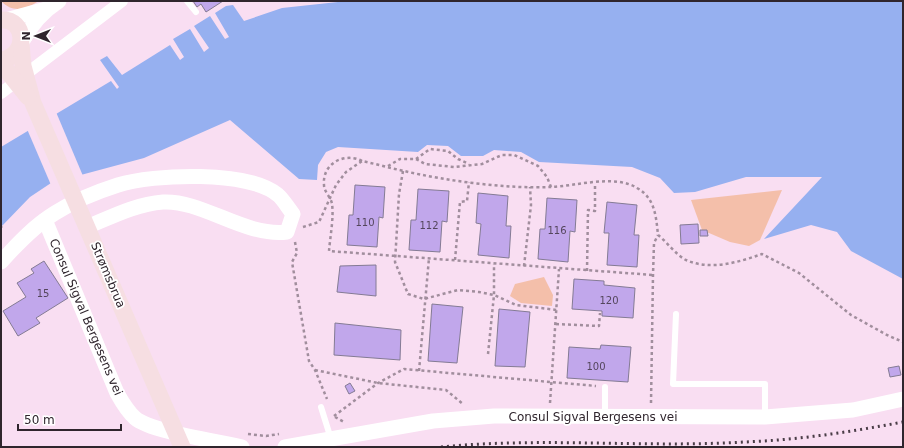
<svg xmlns="http://www.w3.org/2000/svg" width="904" height="448" font-family="'DejaVu Sans',sans-serif">
	<style>
		.green { fill: #f4bfaa }
		.water { fill: #96b0f0 }
		.pier { fill: #f9def2 }
		.building { fill: #c1a7eb; stroke: #847b94 }
		.lines { fill: none; stroke-linecap: round; stroke-linejoin: round }
		.path { stroke: #a18e9d; stroke-width: 2.5; stroke-dasharray: 3 3; stroke-linecap: butt }
		.service { stroke: #fff; stroke-width: 6 }
		.minor { stroke: #fff; stroke-width: 12 }
		.tertiary { stroke: #fff; stroke-width: 15 }
		.secondary { stroke: #f6dee2; stroke-width: 17 }
		.rail { stroke: #4a3d47; stroke-width: 3; stroke-dasharray: 2 4; stroke-linecap: butt }
		.labels { text-anchor: middle; dominant-baseline: central; stroke-width: 3.5; stroke-linejoin: round; paint-order: stroke }
		.number-label { font-size: 10px; fill: #54465c }
		.street-label { font-size: 12px; fill: #2f252d; stroke: #fff }
	</style>
	<rect width="100%" height="100%" fill="#f9def2"/>
	<g class="green">
		<path d="M1,1H39C25,9 14,14 1,1Z"/>
		<polygon points="782,190 760,240 749,246 730,242 702,230 691,200"/>
		<polygon points="544,277 553,295 552,306 521,303 510,296 515,284"/>
	</g>
	<polygon class="water" points="347,1 903,1 903,279 851,251 837,232 811,225 764,239 822,177 746,177 695,192 674,193 660,178 632,167 539,162 521,152 494,150 483,156 461,156 448,146 427,145 418,152 338,147 326,152 318,165 317,180 299,179 230,120 144,158 51,183 30,197 1,227 1,147 111,81 117,89 119,87 100,60 107,56 122,75 170,45 180,60 184,57 173,39 190,29 204,52 209,48 194,26 210,16 225,39 229,37 215,13 226,6 233,5 244,21 282,8"/>
	<polygon class="pier" points="56,112 83,176 51,185 27,129"/>
	<g class="building">
		<polygon points="193,1 223,1 206,12 201,4 197,7"/>
		<polygon points="355,185 385,187 383,218 379,217 377,247 347,245 349,215 353,215"/>
		<polygon points="418,189 449,191 447,222 442,221 440,252 409,250 411,220 416,220"/>
		<polygon points="478,193 508,196 506,226 511,226 509,258 478,255 481,224 476,223"/>
		<polygon points="547,198 577,200 575,232 570,231 568,262 538,259 540,229 545,229"/>
		<polygon points="607,202 637,205 634,235 639,235 637,267 607,265 609,233 604,233"/>
		<polygon points="698,224 699,243 681,244 680,225"/>
		<polygon points="700,230 707,230 708,236 700,236"/>
		<polygon points="44,261 68,298 36,318 40,323 18,336 3,311 26,297 17,283 34,273 31,269"/>
		<polygon points="376,265 376,296 337,292 340,266"/>
		<polygon points="574,279 604,281 604,285 635,288 633,318 602,316 602,311 572,309"/>
		<polygon points="432,304 463,307 457,363 428,361"/>
		<polygon points="499,309 530,312 525,367 495,366"/>
		<polygon points="335,323 401,330 400,360 334,355"/>
		<polygon points="601,345 631,347 628,382 567,378 569,347 600,349"/>
		<polygon points="899,366 901,375 890,377 888,368"/>
		<polygon points="350,383 355,391 349,394 345,386"/>
	</g>
	<g class="lines">
		<g class="path">
			<polyline points="416,159 430,149 448,151 458,159 469,164"/>
			<path d="M362,161C345,152 322,163 324,185C324,192 331,197 332,204C334,217 330,238 329,251L653,275"/>
			<polyline points="388,166 400,159 416,159 425,164 454,167 482,164 502,155 514,155 538,166 547,177 551,187"/>
			<polyline points="403,171 399,194 395,262 408,294 424,299 458,290 479,292 494,295 516,305 557,310"/>
			<polyline points="1,227 2,226"/>
			<path d="M303,227L319,222L336,185L346,172L362,161C376,164 390,168 404,171C447,181 507,189 551,187C576,186 615,174 637,188C655,198 656,216 658,235C667,242 676,255 686,260C711,271 739,262 762,254L799,273L851,315L887,335L903,342"/>
			<polyline points="295,242 297,253 292,262 309,361 315,370 327,399"/>
			<polyline points="455,260 460,202 467,201 469,182"/>
			<polyline points="524,266 531,205 530,187"/>
			<polyline points="587,271 588,210 595,211 595,183"/>
			<polyline points="556,324 599,326 600,313"/>
			<polyline points="488,354 494,295 494,264"/>
			<polyline points="315,370 378,383 446,390 463,404"/>
			<polyline points="419,371 429,258"/>
			<polyline points="550,403 559,269"/>
			<polyline points="651,403 653,275 654,243 658,235"/>
			<polyline points="334,416 378,383 404,369 596,386"/>
			<polyline points="335,417 344,422"/>
			<polyline points="248,434 266,436 279,434"/>
		</g>
		<g class="service">
			<polyline points="187,1 196,12"/>
			<polyline points="676,314 673,384 765,384 765,416"/>
			<polyline points="321,407 331,439"/>
			<polyline points="605,416 605,387"/>
		</g>
		<polyline class="minor" points="1,93 122,1"/>
		<g class="tertiary">
			<polyline points="6,20 46,9"/>
			<path d="M22,42C31,25 42,12 59,1"/>
			<path d="M45,220L117,393C122,402 127,411 135,418C151,432 218,441 242,447"/>
			<path d="M1,262C17,244 34,226 55,213C74,201 96,192 118,185C153,174 249,170 278,195C283,199 288,208 293,214L287,232C244,237 203,200 163,202C136,204 111,217 87,227"/>
			<polyline points="285,447 433,421 494,416 765,417 853,410 903,399"/>
		</g>
		<g class="secondary">
			<path d="M1,20C26,18 29,56 1,60"/>
			<polyline points="21,44 23,66 33,103 182,447"/>
			<polyline points="1,63 28,97"/>
		</g>
		<path class="rail" d="M441,447C542,437 643,448 744,442C798,440 850,432 903,422"/>
	</g>
	<g class="labels">
		<g class="number-label">
			<text x="365" y="222">110</text>
			<text x="429" y="225">112</text>
			<text x="557" y="230">116</text>
			<text x="43" y="293">15</text>
			<text x="609" y="300">120</text>
			<text x="596" y="366">100</text>
		</g>
		<g class="street-label">
			<text transform="translate(108 275) rotate(67)">Strømsbrua</text>
			<text transform="translate(86 317) rotate(67)">Consul Sigval Bergesens vei</text>
			<text x="593" y="417">Consul Sigval Bergesens vei</text>
		</g>
	</g>
	<rect width="904" height="448" fill="none" stroke="#2f252d" stroke-width="4"/>
	<g transform="translate(36 36) rotate(270)" stroke="#ffffff" stroke-width="3" paint-order="stroke">
	<path d="M0-3L7 15L0 10L-7 15Z" fill="#2f252d"/>
	<text y="-6" font-size="11" font-weight="bold" text-anchor="middle" fill="#2f252d">N</text>
	</g>
	<path d="M18 424v6h103v-6" fill="none" stroke="#2f252d" stroke-width="2"/>
	<text x="24" y="424" font-size="12" fill="#2f252d" stroke="#ffffff" stroke-width="3" paint-order="stroke">50 m</text>
</svg>
